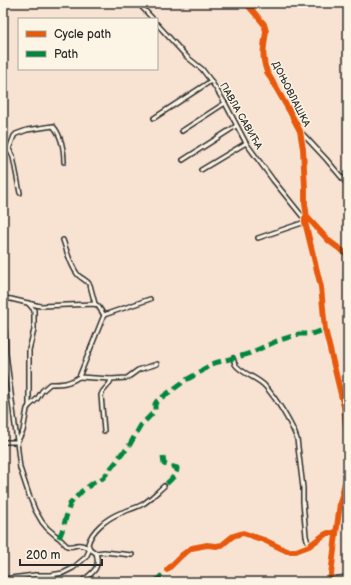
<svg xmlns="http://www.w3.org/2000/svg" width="351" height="585" font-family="'Balsamiq Sans',sans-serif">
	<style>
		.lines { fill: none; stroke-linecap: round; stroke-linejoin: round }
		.minor-casing { stroke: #2b2b2b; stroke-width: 6 }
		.minor { stroke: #fcf5e5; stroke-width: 3 }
		.quiet { stroke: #00873e; stroke-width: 5; stroke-dasharray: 10 5; stroke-linecap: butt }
		.cycleway-casing { stroke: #fcf5e5; stroke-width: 8 }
		.cycleway { stroke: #e8590c; stroke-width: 6 }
		.labels { text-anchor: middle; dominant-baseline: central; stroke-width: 3; stroke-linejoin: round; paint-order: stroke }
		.street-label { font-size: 10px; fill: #2b2b2b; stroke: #fcf5e5 }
	</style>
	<rect width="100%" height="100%" fill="#f8e2d2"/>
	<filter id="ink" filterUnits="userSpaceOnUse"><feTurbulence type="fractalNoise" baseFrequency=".025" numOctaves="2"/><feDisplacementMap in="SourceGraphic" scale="8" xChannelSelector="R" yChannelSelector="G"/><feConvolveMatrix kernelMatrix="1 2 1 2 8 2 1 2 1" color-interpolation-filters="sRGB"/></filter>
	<g filter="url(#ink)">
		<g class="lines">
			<g class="minor-casing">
				<g id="minor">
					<polyline points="138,3 153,19"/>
					<path d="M246,3L264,24L266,31C264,48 261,56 267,72L290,112L300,131L303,149L305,188V204L307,217L329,241L348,255"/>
					<polyline points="157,24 187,57 202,69 211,81 225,103 246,143 273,180 302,216 304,218 307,217"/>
					<polyline points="154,118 211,81"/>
					<polyline points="182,131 225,103"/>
					<polyline points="300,131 326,159 348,185"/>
					<polyline points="9,149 13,157 20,193"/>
					<path d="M3,155L9,149L14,136L16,134L27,130L53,126C61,135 64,150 64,162"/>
					<polyline points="183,160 236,126"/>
					<polyline points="201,170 246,143"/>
					<polyline points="305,218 305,222 321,287 325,329 344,407 347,437 347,467 346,478 340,503 330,582"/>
					<polyline points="258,238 305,222"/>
					<path d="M63,240C67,251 70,265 78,275C82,279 87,280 90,285L95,304"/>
					<polyline points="3,298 11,299 40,306 95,304 98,306 104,315"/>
					<polyline points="104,315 150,299"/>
					<polyline points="5,331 6,354 17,441"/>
					<path d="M233,358C234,360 234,362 235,364C239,372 258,378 265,386C276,398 292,424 297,439L303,488V502L306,536L309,546"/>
					<polyline points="79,377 111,379 127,378 138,370 157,364"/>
					<path d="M29,406L37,399L42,391L50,384C62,384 68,384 79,377L104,315"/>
					<path d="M104,431L101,395C103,388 110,387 111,379"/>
					<polyline points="3,442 17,442"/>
					<path d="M17,442L20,468L29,495L35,510L42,522L47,528L55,535L59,538L67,546C71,547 73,546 77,545C84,544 90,549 96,553C101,569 92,573 81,582"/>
					<polyline points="17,442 23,431 27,409 29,406 29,350 34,330 34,310 28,303"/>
					<path d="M90,549L88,544C92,530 106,519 120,513C128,510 136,508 143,504C151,499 157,492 164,486"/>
					<polyline points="96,553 104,552 132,555"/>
					<polyline points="167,570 182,555 192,548 207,545 216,546 222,545 233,536 243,533 264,540 287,551 296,551 309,546 324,535 328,533 336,533"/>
					<polyline points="3,579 35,575 51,575 63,573 73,568 86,557 90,549"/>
					<polyline points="331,579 348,577"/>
				</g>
			</g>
			<use href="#minor" class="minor"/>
			<g class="quiet">
				<path d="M163,457L164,464L177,468C177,476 169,481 164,486"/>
				<polyline points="59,538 62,531 70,504 82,491 93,483 103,478 116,462 122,453 126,450 129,446 141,425 152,414 155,410 155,404 157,401 186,380 202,371 211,364 248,354 277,341 299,334 311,334 318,332 325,329"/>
				<polyline points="155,582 167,570"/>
			</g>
			<g class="cycleway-casing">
				<g id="cycleway">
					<path d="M246,3L264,24L266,31C264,48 261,56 267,72L290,112L300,131L303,149L305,188V204L307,217L329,241L348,255"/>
					<polyline points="305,218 305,222 321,287 325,329 344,407 347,437 347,467 346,478 340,503 330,582"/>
					<polyline points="167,570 182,555 192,548 207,545 216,546 222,545 233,536 243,533 264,540 287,551 296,551 309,546 324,535 328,533 336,533"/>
				</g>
			</g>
			<use href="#cycleway" class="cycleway"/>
		</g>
	</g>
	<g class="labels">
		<g class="street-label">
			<text transform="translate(291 94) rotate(63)">ДОЊОВЛАШКА</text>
			<text transform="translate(241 116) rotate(60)">ПАВЛА САВИЋА</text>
		</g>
	</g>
	<rect width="351" height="585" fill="none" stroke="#fcf5e5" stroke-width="16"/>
	<rect x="8" y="8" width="335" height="569" fill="none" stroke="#2b2b2b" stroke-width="1.5" filter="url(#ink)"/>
	<rect x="18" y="18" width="140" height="52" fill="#fcf5e5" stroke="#a8a49b"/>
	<rect x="26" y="31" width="20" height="6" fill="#e8590c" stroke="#a8a49b"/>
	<text x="54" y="38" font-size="12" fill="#2b2b2b">Cycle path</text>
	<rect x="26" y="51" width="20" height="6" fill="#00873e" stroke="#a8a49b"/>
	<text x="54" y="58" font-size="12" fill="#2b2b2b">Path</text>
	<path d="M20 559v6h82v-6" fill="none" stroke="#2b2b2b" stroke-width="2"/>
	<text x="26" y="559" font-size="12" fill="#2b2b2b" stroke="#fcf5e5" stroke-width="3" paint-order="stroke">200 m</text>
</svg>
